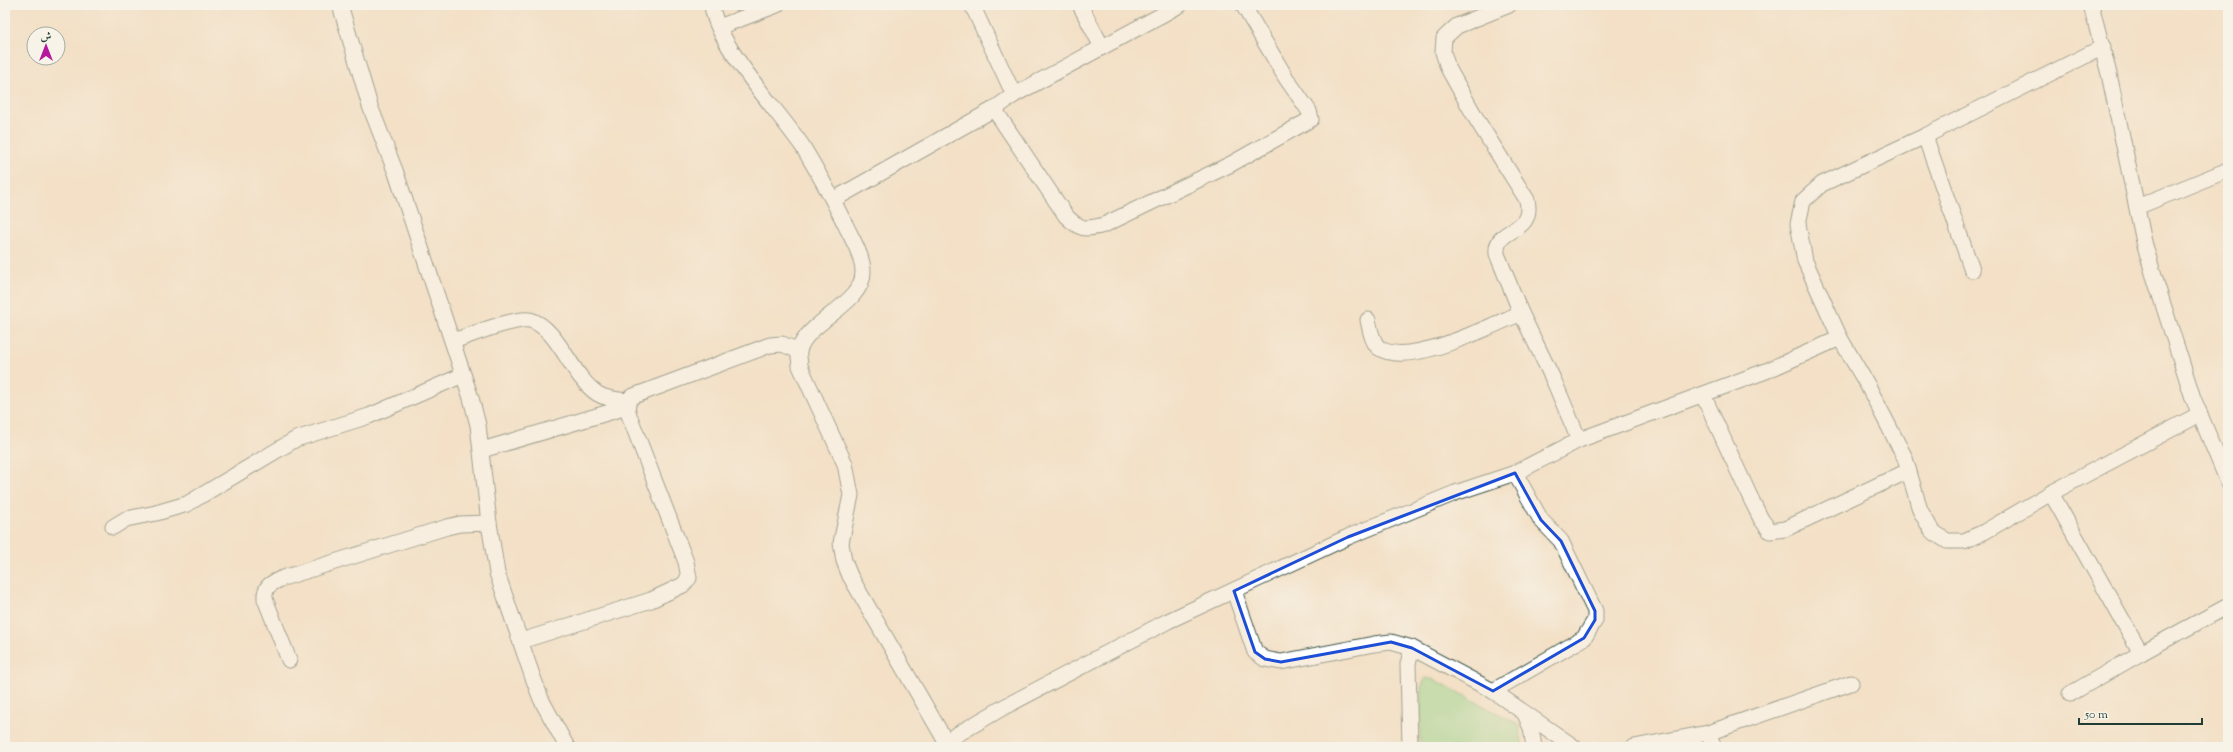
<svg xmlns="http://www.w3.org/2000/svg" width="2233" height="752" font-family="'Sorts Mill Goudy',Amiri,serif">
	<style>
		.green { fill: #94d78f; stroke: #5a8a62 }
		.lines { fill: none; stroke-linecap: round; stroke-linejoin: round }
		.street-casing { stroke: #3f554a; stroke-width: 17 }
		.street { stroke: #fff; stroke-width: 15 }
		.marked { fill: none; stroke: #1d4ed8; stroke-width: 3; stroke-linejoin: round }
	</style>
	<rect width="100%" height="100%" fill="#f7f3e8"/>
	<filter id="ink" filterUnits="userSpaceOnUse"><feTurbulence type="fractalNoise" baseFrequency=".025" numOctaves="2"/><feDisplacementMap in="SourceGraphic" scale="8" xChannelSelector="R" yChannelSelector="G"/><feConvolveMatrix kernelMatrix="1 2 1 2 8 2 1 2 1" color-interpolation-filters="sRGB"/></filter>
	<filter id="wash" filterUnits="userSpaceOnUse"><feTurbulence type="fractalNoise" baseFrequency=".012" numOctaves="4" result="noise"/><feDisplacementMap in="SourceGraphic" scale="16" xChannelSelector="R" yChannelSelector="G"/><feGaussianBlur stdDeviation="0.9" result="paint"/><feColorMatrix in="noise" values="0 0 0 0 0 0 0 0 0 0 0 0 0 0 0 0 0 1.4 0 .05"/><feComposite in="paint" operator="in"/></filter>
	<g filter="url(#wash)">
		<rect width="100%" height="100%" fill="#f3e0c6"/>
		<polygon class="green" points="1426,678 1435,680 1516,723 1519,726 1523,747 1420,747 1421,687"/>
	</g>
	<g filter="url(#ink)">
		<g class="lines">
			<g class="street-casing">
				<g id="street">
					<polyline points="340,5 370,106 396,173 471,398 478,425 489,523 497,573 532,675 541,699 567,747"/>
					<path d="M712,5C715,43 780,113 803,147C818,172 832,198 845,224C852,239 863,256 863,272C863,305 806,321 799,351C798,355 800,361 800,366L845,464L851,495L841,543L844,561L850,576L949,747"/>
					<polyline points="972,5 1014,95"/>
					<polyline points="1080,5 1102,47"/>
					<path d="M1509,5L1457,26L1444,38L1443,52L1448,68L1477,120L1527,200C1535,236 1494,225 1497,254L1521,313L1554,381L1579,440"/>
					<polyline points="2091,5 2109,74 2144,242 2153,273 2193,398 2228,482"/>
					<polyline points="719,27 777,5"/>
					<path d="M994,109L1066,216C1080,230 1085,230 1104,225L1231,164L1311,119L1309,111L1286,78L1243,5"/>
					<polyline points="1925,136 1972,270"/>
					<polyline points="833,200 994,109 1014,95 1180,5"/>
					<polyline points="2137,207 2228,170"/>
					<path d="M1368,320C1370,329 1372,342 1379,348C1409,368 1490,326 1521,313"/>
					<polyline points="1840,338 1868,386 1905,458 1920,510 1932,531 1947,541 1964,541 1984,532 2051,493 2200,414"/>
					<path d="M453,341C469,336 515,317 530,320C559,328 571,377 598,394C606,399 619,400 628,401"/>
					<polyline points="1703,395 1752,501 1761,519 1770,531 1785,529 1908,471"/>
					<polyline points="482,450 627,407"/>
					<polyline points="2051,493 2141,653 2070,694"/>
					<polyline points="113,527 126,519 156,513 187,504 296,439 369,416 463,375"/>
					<polyline points="1234,591 1255,652 1265,659 1281,662 1374,644 1391,642 1412,648 1493,691 1574,747"/>
					<polyline points="521,641 651,600 683,585 689,578 686,562 629,415 627,407 631,397 770,345 782,344 799,351"/>
					<polyline points="2141,653 2228,606"/>
					<path d="M289,660L265,599C264,585 272,583 283,578L447,527L460,524L489,523"/>
					<polyline points="1493,691 1584,638 1595,620 1595,611 1561,541 1541,520 1515,473"/>
					<polyline points="1525,714 1531,728 1534,747"/>
					<polyline points="1708,733 1714,747"/>
					<polyline points="946,741 1004,707 1168,621 1348,537 1455,493 1515,473 1579,440 1766,371 1840,338 1805,261 1798,224 1803,201 1822,184 1925,136 2103,47"/>
					<polyline points="1410,747 1408,664 1412,648"/>
					<polyline points="1634,747 1708,733 1851,683"/>
				</g>
			</g>
			<use href="#street" class="street"/>
		</g>
	</g>
	<path d="M0 0H2233V752H0ZM1515,473L1541,520L1561,541L1595,611V620L1584,638L1493,691L1412,648L1391,642L1281,662L1265,659L1255,652L1234,591L1348,537Z" fill="#f3e0c6" fill-opacity=".55" fill-rule="evenodd"/>
	<path class="marked" d="M1515,473L1541,520L1561,541L1595,611V620L1584,638L1493,691L1412,648L1391,642L1281,662L1265,659L1255,652L1234,591L1348,537Z"/>
	<rect width="2233" height="752" fill="none" stroke="#f7f3e8" stroke-width="20"/>
	<g transform="translate(46 46)"><circle r="19" fill="#f7f3e8" stroke="#a1aaa0"/>
	<path d="M0-3L7 15L0 10L-7 15Z" fill="#b5179e"/>
	<text y="-6" font-size="11" font-weight="bold" text-anchor="middle" fill="#1f3d34">ش</text>
	</g>
	<path d="M2079 718v6h123v-6" fill="none" stroke="#1f3d34" stroke-width="2"/>
	<text x="2085" y="718" font-size="12" fill="#1f3d34" stroke="#f7f3e8" stroke-width="3" paint-order="stroke">50 m</text>
</svg>
